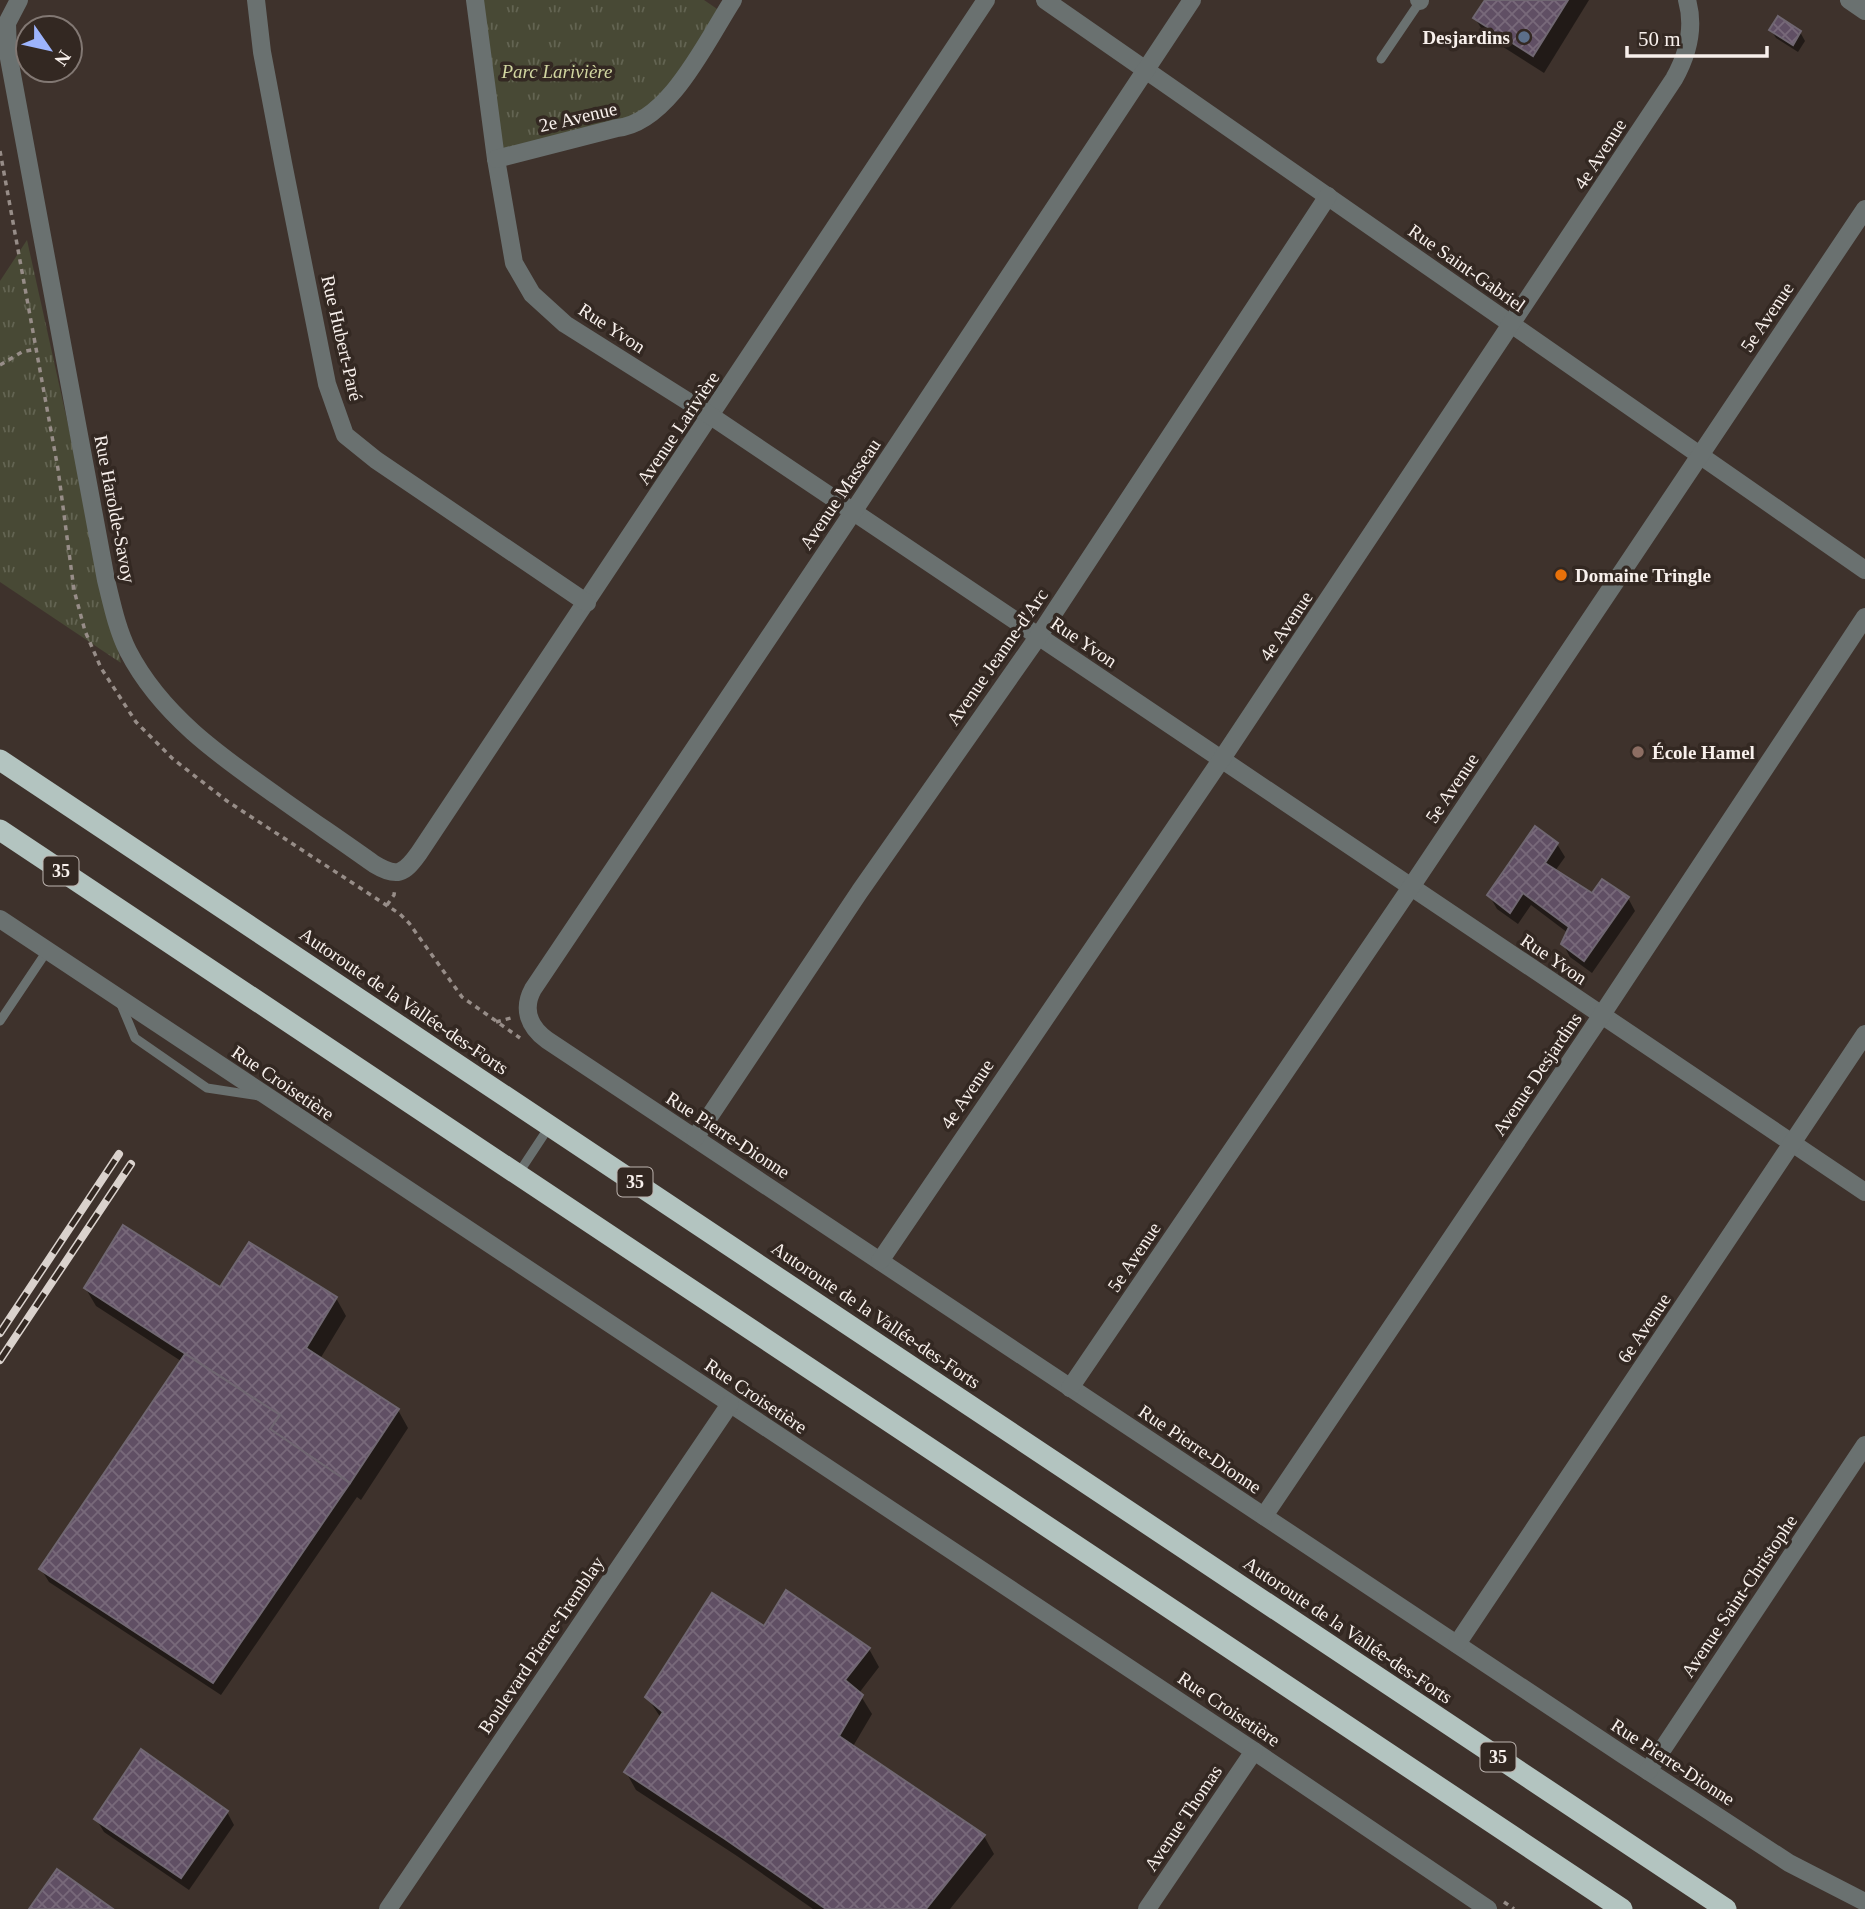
<svg xmlns="http://www.w3.org/2000/svg" width="1865" height="1909" font-family="'Times New Roman',serif">
	<style>
		.park { fill: url(#park-tufts) }
		.shadow { fill: #0007 }
		.building { fill: url(#building-cross-hatch); stroke: #706772; stroke-width: 2 }
		.lines { fill: none; stroke-linecap: round; stroke-linejoin: round }
		.path { stroke: #978d88; stroke-width: 3.5; stroke-dasharray: 5 5; stroke-linecap: butt }
		.service { stroke: #6a7170; stroke-width: 9 }
		.minor { stroke: #6a7170; stroke-width: 18 }
		.tertiary { stroke: #6a7170; stroke-width: 18 }
		.motorway { stroke: #b3c4c0; stroke-width: 21 }
		.rail-casing { stroke: #dad2cd; stroke-width: 8 }
		.rail { stroke: #332822; stroke-width: 5; stroke-dasharray: 16; stroke-linecap: butt }
		.service-dot { fill: #5c6f8a; stroke: #332822; stroke-width: 2.5 }
		.food-dot { fill: #e8710a; stroke: #332822; stroke-width: 2.5 }
		.education-dot { fill: #8d6e63; stroke: #332822; stroke-width: 2.5 }
		.labels { text-anchor: middle; dominant-baseline: central; stroke-width: 7; stroke-linejoin: round; paint-order: stroke }
		.shield { fill: #332822; stroke: #bdb4af; stroke-width: 2 }
		.shield-label { font-size: 18px; font-weight: bold; fill: #f8f0ec }
		.poi-label { font-size: 19px; font-weight: bold; fill: #f8f0ec; stroke: #332822; text-anchor: start }
		.park-label { font-size: 19px; font-style: italic; fill: #d1d6a0; stroke: #332822 }
		.street-label { font-size: 19px; fill: #f8f0ec; stroke: #332822 }
	</style>
	<defs>
		<pattern id="park-tufts" width="24" height="20" patternUnits="userSpaceOnUse" patternTransform="scale(1.75)"><rect width="24" height="20" fill="#484935"/><path d="M3 7l-1-3M5 7V3M7 7l1-3M15 17l-1-3M17 17v-4M19 17l1-3" fill="none" stroke="#636452"/></pattern>
		<pattern id="building-cross-hatch" width="8" height="8" patternUnits="userSpaceOnUse" patternTransform="scale(1.75)"><rect width="8" height="8" fill="#604f64"/><path d="M0 0l8 8M0 8l8-8" fill="none" stroke="#78697a"/></pattern>
	</defs>
	<rect width="100%" height="100%" fill="#3e322c"/>
	<g class="park">
		<polygon points="470,0 704,0 723,13 646,117 496,159"/>
		<polygon points="27,240 121,663 0,582 0,281"/>
	</g>
	<g class="shadow">
		<polygon points="1487,0 1589,0 1544,73 1486,36 1475,18"/>
		<polygon points="1771,30 1800,32 1805,41 1798,52 1776,38"/>
		<polygon points="1557,844 1565,857 1555,871 1592,896 1628,898 1635,911 1592,973 1570,957 1563,944 1568,933 1531,905 1518,924 1497,909 1489,895"/>
		<polygon points="86,1289 221,1290 336,1298 346,1316 320,1359 398,1410 408,1428 361,1500 357,1497 221,1695 49,1582 41,1569 181,1361 96,1306"/>
		<polygon points="765,1629 869,1649 879,1667 859,1693 872,1714 852,1748 984,1836 994,1854 950,1909 813,1909 737,1856 636,1790 626,1772 661,1718 647,1697"/>
		<polygon points="227,1812 234,1825 189,1890 104,1832 96,1819"/>
	</g>
	<g class="building">
		<polygon points="1485,0 1568,0 1533,56 1473,18"/>
		<polygon points="1778,16 1801,31 1793,45 1769,30"/>
		<polygon points="1535,826 1558,843 1545,863 1592,893 1602,879 1629,897 1584,961 1561,944 1569,927 1523,893 1510,913 1487,895"/>
		<polygon points="123,1225 220,1287 249,1242 337,1297 306,1348 399,1409 350,1483 270,1429 280,1415 84,1288"/>
		<polygon points="185,1354 280,1415 270,1429 350,1483 213,1683 39,1569"/>
		<polygon points="786,1590 870,1648 845,1680 863,1695 839,1736 985,1835 926,1909 826,1909 725,1839 624,1772 663,1712 645,1697 712,1593 764,1626"/>
		<polygon points="141,1749 228,1811 181,1878 94,1819"/>
		<polygon points="57,1869 113,1909 29,1909"/>
	</g>
	<g class="lines">
		<g class="path">
			<polyline points="0,151 58,469 74,590 85,631 101,668 136,722 173,759 227,801 400,914 409,923 462,997 520,1038"/>
			<polyline points="0,365 22,352 36,349"/>
			<polyline points="387,905 394,895 395,888"/>
			<polyline points="496,1022 511,1018"/>
			<polyline points="1504,1902 1514,1909"/>
		</g>
		<g class="service">
			<polyline points="1381,59 1421,0"/>
			<polyline points="120,1002 135,1038 207,1088 259,1096"/>
			<polyline points="0,1021 47,951"/>
			<polyline points="518,1174 549,1127"/>
		</g>
		<g class="minor">
			<path d="M19,0L7,23L8,53L106,580C112,604 117,629 128,651C161,715 220,756 277,796C309,819 342,841 374,864C397,878 404,874 419,853L986,0"/>
			<polyline points="256,0 262,52 283,163 327,384 345,435 376,460 587,603"/>
			<polyline points="475,0 496,159 514,263 532,294 565,324 711,416 1865,1192"/>
			<polyline points="1045,0 1865,570"/>
			<path d="M1192,0L853,512L533,989C522,1009 529,1027 547,1040L1625,1756L1789,1863L1865,1902"/>
			<polyline points="1419,0 1420,1"/>
			<path d="M496,159L617,128C669,123 707,40 733,0"/>
			<polyline points="0,919 1254,1751 1488,1909"/>
			<polyline points="695,1138 860,891 1038,637 1328,196"/>
			<path d="M880,1261L1221,760L1674,79C1688,54 1695,28 1687,0"/>
			<polyline points="1070,1388 1411,887 1865,209"/>
			<polyline points="1264,1516 1601,1016 1865,617"/>
			<polyline points="1457,1644 1865,1034"/>
			<polyline points="1648,1771 1865,1445"/>
			<polyline points="388,1909 730,1404"/>
			<polyline points="1147,1909 1254,1751"/>
		</g>
		<polyline class="tertiary" points="1849,0 1865,11"/>
		<g class="motorway">
			<polyline points="0,760 1726,1909"/>
			<polyline points="0,830 1622,1909"/>
		</g>
		<g class="rail-casing">
			<g id="rail">
				<polyline points="0,1333 119,1154"/>
				<polyline points="0,1360 131,1164"/>
			</g>
		</g>
		<use href="#rail" class="rail"/>
	</g>
	<circle class="service-dot" cx="1524" cy="37" r="7"/>
	<circle class="food-dot" cx="1561" cy="575" r="7"/>
	<circle class="education-dot" cx="1638" cy="752" r="7"/>
	<g class="labels">
		<g class="shield">
			<rect x="43.5" y="856.5" width="35" height="29" rx="5"/>
			<rect x="617.5" y="1167.5" width="35" height="29" rx="5"/>
			<rect x="1480.5" y="1742.5" width="35" height="29" rx="5"/>
		</g>
		<g class="shield-label">
			<text x="61" y="871">35</text>
			<text x="635" y="1182">35</text>
			<text x="1498" y="1757">35</text>
		</g>
		<g class="poi-label">
			<text x="1510" y="37" text-anchor="end">Desjardins</text>
			<text x="1575" y="575">Domaine Tringle</text>
			<text x="1652" y="752">École Hamel</text>
		</g>
		<g class="park-label">
			<text x="557" y="71">Parc Larivière</text>
		</g>
		<g class="street-label">
			<text transform="translate(578 117) rotate(-13)">2e Avenue</text>
			<text transform="translate(1600 154) rotate(-57)">4e Avenue</text>
			<text transform="translate(1467 268) rotate(35)">Rue Saint-Gabriel</text>
			<text transform="translate(1767 317) rotate(-56)">5e Avenue</text>
			<text transform="translate(612 328) rotate(33)">Rue Yvon</text>
			<text transform="translate(342 338) rotate(77)">Rue Hubert-Paré</text>
			<text transform="translate(678 428) rotate(-56)">Avenue Larivière</text>
			<text transform="translate(840 494) rotate(-56)">Avenue Masseau</text>
			<text transform="translate(115 509) rotate(79)">Rue Harolde-Savoy</text>
			<text transform="translate(1286 626) rotate(-56)">4e Avenue</text>
			<text transform="translate(1084 642) rotate(34)">Rue Yvon</text>
			<text transform="translate(997 657) rotate(-55)">Avenue Jeanne-d'Arc</text>
			<text transform="translate(1452 788) rotate(-56)">5e Avenue</text>
			<text transform="translate(1554 959) rotate(34)">Rue Yvon</text>
			<text transform="translate(404 1001) rotate(34)">Autoroute de la Vallée-des-Forts</text>
			<text transform="translate(1537 1074) rotate(-56)">Avenue Desjardins</text>
			<text transform="translate(283 1083) rotate(34)">Rue Croisetière</text>
			<text transform="translate(967 1094) rotate(-56)">4e Avenue</text>
			<text transform="translate(728 1135) rotate(33)">Rue Pierre-Dionne</text>
			<text transform="translate(1134 1257) rotate(-56)">5e Avenue</text>
			<text transform="translate(876 1315) rotate(34)">Autoroute de la Vallée-des-Forts</text>
			<text transform="translate(1644 1328) rotate(-56)">6e Avenue</text>
			<text transform="translate(756 1396) rotate(34)">Rue Croisetière</text>
			<text transform="translate(1200 1449) rotate(34)">Rue Pierre-Dionne</text>
			<text transform="translate(1739 1596) rotate(-56)">Avenue Saint-Christophe</text>
			<text transform="translate(1348 1630) rotate(34)">Autoroute de la Vallée-des-Forts</text>
			<text transform="translate(541 1645) rotate(-56)">Boulevard Pierre-Tremblay</text>
			<text transform="translate(1229 1709) rotate(34)">Rue Croisetière</text>
			<text transform="translate(1673 1762) rotate(33)">Rue Pierre-Dionne</text>
			<text transform="translate(1183 1818) rotate(-56)">Avenue Thomas</text>
		</g>
	</g>
	<g transform="translate(49 49) rotate(124)"><circle r="33" fill="#332822" stroke="#827873" stroke-width="2"/>
	<path d="M0-5L12 26L0 18L-12 26Z" fill="#9db4fd"/>
	<text y="-10" font-size="19" font-weight="bold" text-anchor="middle" fill="#f8f0ec">N</text>
	</g>
	<path d="M1627 46v10h140v-10" fill="none" stroke="#f8f0ec" stroke-width="3.5"/>
	<text x="1638" y="46" font-size="21" fill="#f8f0ec" stroke="#332822" stroke-width="5" paint-order="stroke">50 m</text>
</svg>
